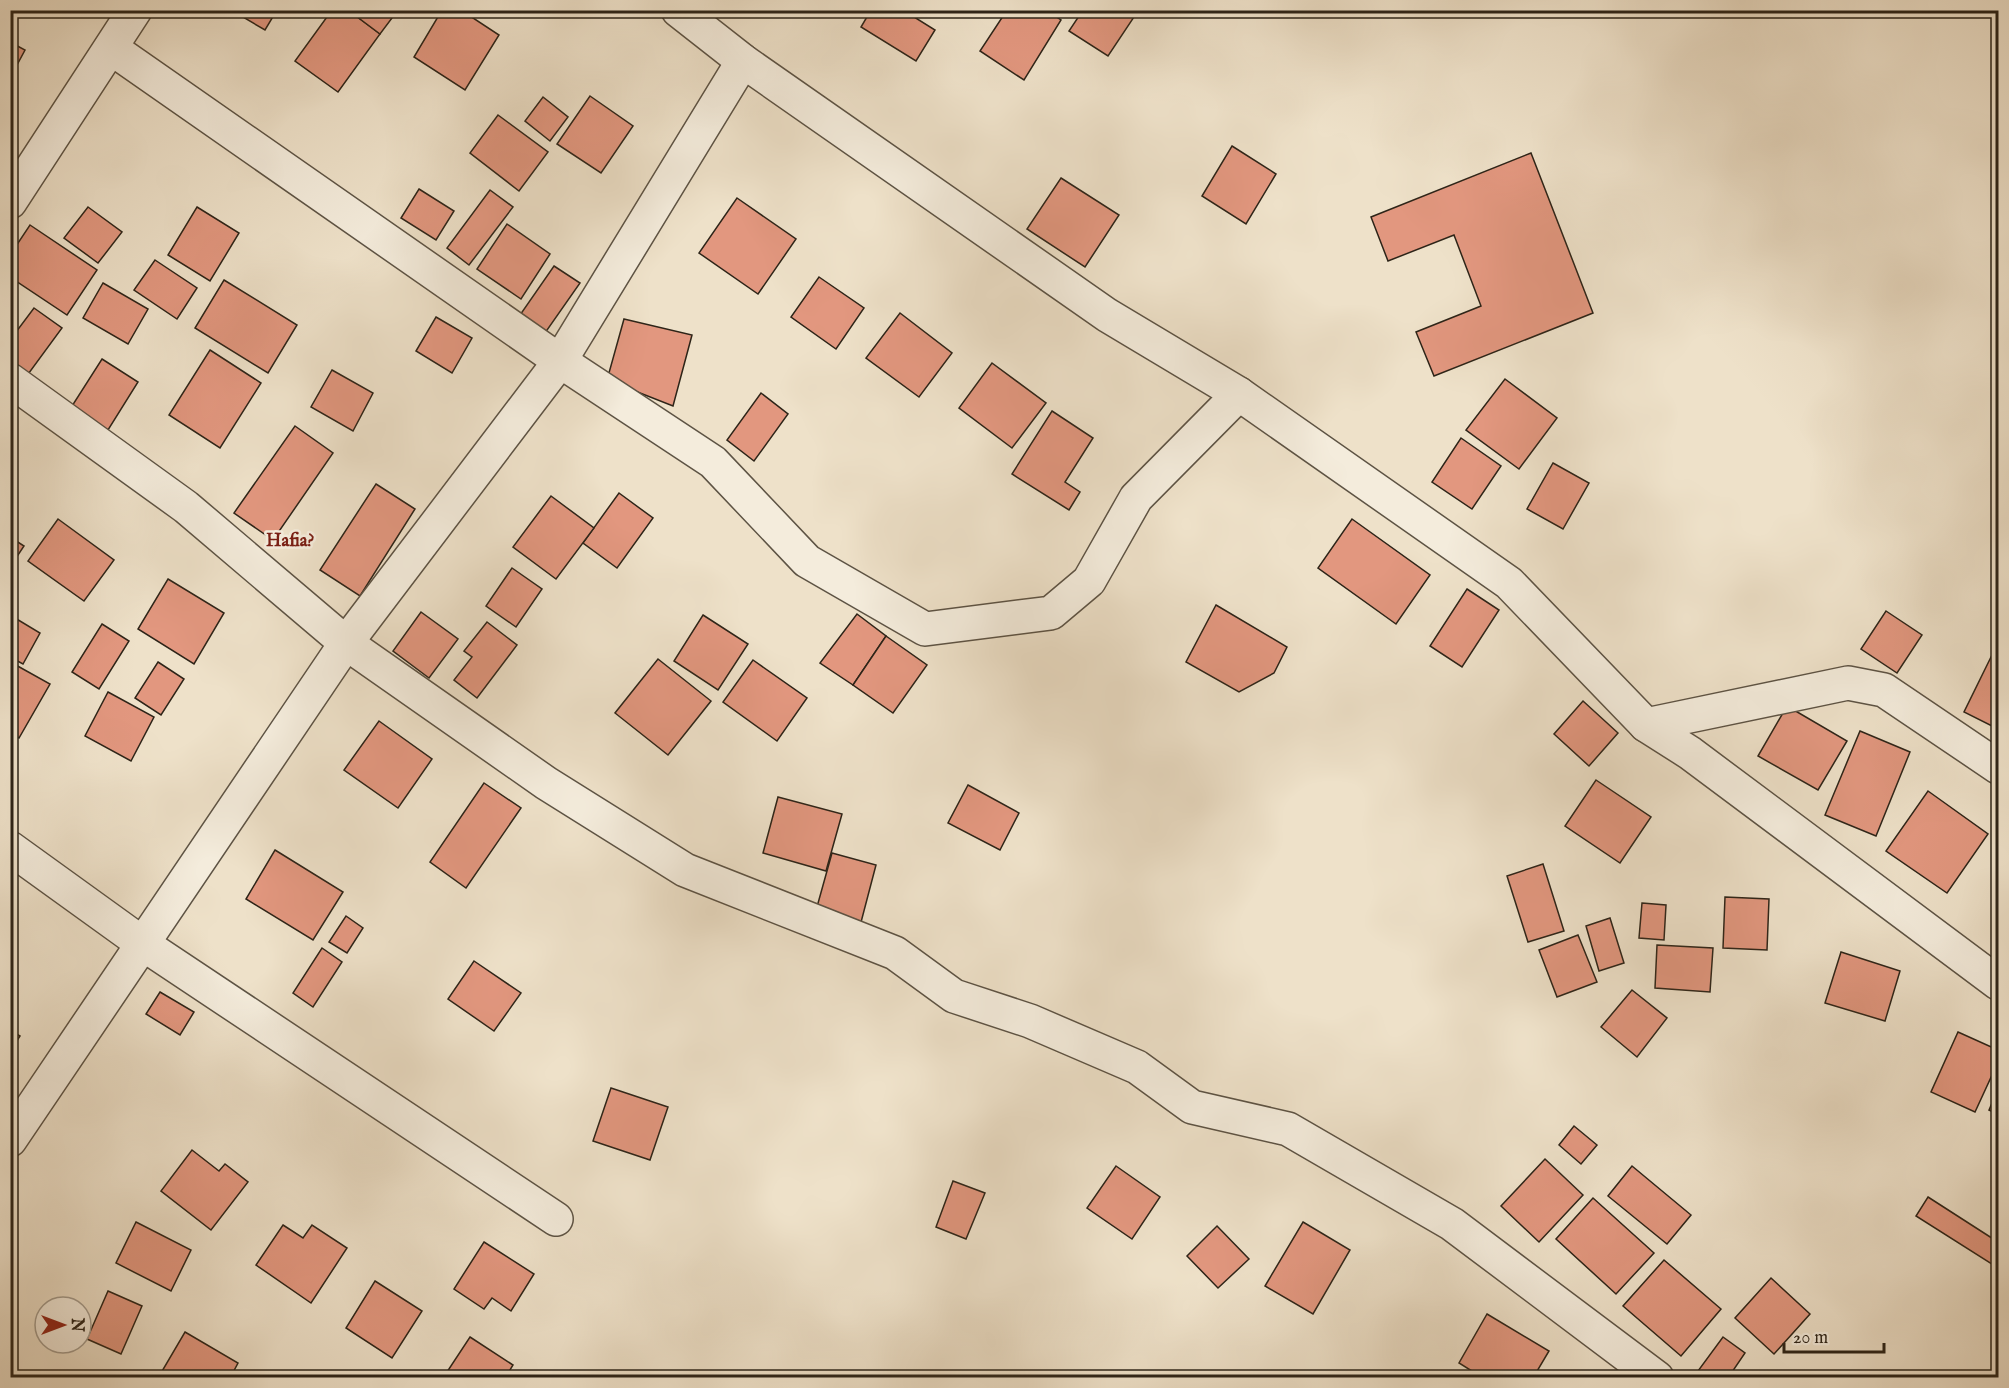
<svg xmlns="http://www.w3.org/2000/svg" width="2009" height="1388" font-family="'IM FELL English',serif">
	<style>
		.building { fill: #e2977f; stroke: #2d2418; stroke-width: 1.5 }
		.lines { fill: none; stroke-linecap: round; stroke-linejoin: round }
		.street-casing { stroke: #5d5344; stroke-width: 36 }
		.street { stroke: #f4ecdc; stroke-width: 33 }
		.labels { text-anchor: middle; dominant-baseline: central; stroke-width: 5; stroke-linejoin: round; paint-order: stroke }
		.neighbourhood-label { font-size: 18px; font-weight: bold; fill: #7a1f14; stroke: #f4ecdc }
	</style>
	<rect width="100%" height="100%" fill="#eee1c9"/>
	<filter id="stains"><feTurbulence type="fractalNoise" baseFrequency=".00333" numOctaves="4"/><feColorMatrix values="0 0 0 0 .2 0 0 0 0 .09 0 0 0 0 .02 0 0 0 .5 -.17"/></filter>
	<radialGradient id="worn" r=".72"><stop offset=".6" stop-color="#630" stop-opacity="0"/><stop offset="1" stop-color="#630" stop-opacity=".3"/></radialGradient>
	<g class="building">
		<polygon points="231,10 277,10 265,30"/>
		<polygon points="332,10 348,10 380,34 338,92 295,61"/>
		<polygon points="348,10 398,10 380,34"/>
		<polygon points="442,10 461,10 499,35 465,90 414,57"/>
		<polygon points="871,10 903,10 935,30 916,61 861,27"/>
		<polygon points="1007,10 1046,10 1061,20 1024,80 980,51"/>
		<polygon points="1083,10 1131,10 1136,14 1108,56 1069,31"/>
		<polygon points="10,42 25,50 10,78"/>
		<polygon points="590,96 633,126 601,173 557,144"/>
		<polygon points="543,97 568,117 550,141 525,121"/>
		<polygon points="498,115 548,152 519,191 470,153"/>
		<polygon points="1232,146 1276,174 1246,224 1202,196"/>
		<polygon points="1531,153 1593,313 1434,376 1416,332 1481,306 1454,235 1388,261 1371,217"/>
		<polygon points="1061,178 1119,215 1085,267 1027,229"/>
		<polygon points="419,189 454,211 436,240 401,218"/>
		<polygon points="490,190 513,207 469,265 447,248"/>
		<polygon points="737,198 796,239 758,294 699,253"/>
		<polygon points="88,207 122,232 98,263 64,238"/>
		<polygon points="197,207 239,233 210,281 168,255"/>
		<polygon points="507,224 550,254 521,299 477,269"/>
		<polygon points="30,225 97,270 67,315 10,277 10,255"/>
		<polygon points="155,260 197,288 177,319 134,290"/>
		<polygon points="554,266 580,283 545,333 520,315"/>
		<polygon points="819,277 864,308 836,349 791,317"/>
		<polygon points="224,280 297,325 268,373 195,328"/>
		<polygon points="103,283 148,309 128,344 83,318"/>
		<polygon points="34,308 62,328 26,377 10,366 10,340"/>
		<polygon points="900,313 952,353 919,397 866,358"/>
		<polygon points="436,317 472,338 452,373 416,351"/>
		<polygon points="624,319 692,335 673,406 607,380"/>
		<polygon points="210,350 261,383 220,448 169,415"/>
		<polygon points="102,359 138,382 108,430 72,406"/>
		<polygon points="992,363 1046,403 1012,448 959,408"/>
		<polygon points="332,370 373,393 353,431 311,407"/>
		<polygon points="1505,379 1557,418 1519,469 1466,430"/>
		<polygon points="761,393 788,414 754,461 727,440"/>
		<polygon points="1052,411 1093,438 1065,482 1080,492 1069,510 1012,474"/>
		<polygon points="295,426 333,453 273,540 234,513"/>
		<polygon points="1461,438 1501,466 1472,509 1432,482"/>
		<polygon points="1553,463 1589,483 1563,529 1527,509"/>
		<polygon points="376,484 415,509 360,596 320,570"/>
		<polygon points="619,493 653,518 617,568 583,543"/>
		<polygon points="551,496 594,528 556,579 513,547"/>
		<polygon points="58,519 114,560 84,601 28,561"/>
		<polygon points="1352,519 1430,575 1396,624 1318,568"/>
		<polygon points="10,537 24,546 10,567"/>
		<polygon points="512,568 542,589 516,627 486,606"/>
		<polygon points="168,579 224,613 194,664 138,629"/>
		<polygon points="1467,589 1499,610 1462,667 1430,646"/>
		<polygon points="1216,605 1287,647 1274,673 1239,692 1186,662"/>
		<polygon points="1886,611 1922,635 1897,673 1861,649"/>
		<polygon points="421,612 458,639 429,678 393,651"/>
		<polygon points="857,614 886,636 853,685 820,663"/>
		<polygon points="10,615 40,633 23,664 10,657"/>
		<polygon points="703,615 748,644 718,690 674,661"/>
		<polygon points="487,622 517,645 477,698 454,680 472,657 464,651"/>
		<polygon points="102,624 129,641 99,689 72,672"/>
		<polygon points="886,636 927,665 893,713 853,685"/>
		<polygon points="1992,655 1998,658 1998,729 1964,712"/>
		<polygon points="658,659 711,701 668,755 615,713"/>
		<polygon points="753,660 807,698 777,741 723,702"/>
		<polygon points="158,662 184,679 161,715 135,698"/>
		<polygon points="14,664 50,684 19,738 10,733 10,671"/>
		<polygon points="108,692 154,717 131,761 85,736"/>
		<polygon points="1583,701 1618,733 1589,766 1554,734"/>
		<polygon points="1787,706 1847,741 1818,790 1758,756"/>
		<polygon points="379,721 432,759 398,808 344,770"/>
		<polygon points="1860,731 1910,752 1876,836 1825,815"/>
		<polygon points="1596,780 1651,817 1620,863 1565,826"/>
		<polygon points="484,783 521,808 466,888 430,862"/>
		<polygon points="968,785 1019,813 1000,850 948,823"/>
		<polygon points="1928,791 1988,834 1947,893 1886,851"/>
		<polygon points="778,797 842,814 826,871 763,853"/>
		<polygon points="275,850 343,892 313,940 246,899"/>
		<polygon points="832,853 876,865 860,926 815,914"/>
		<polygon points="1543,864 1564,931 1528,942 1507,876"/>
		<polygon points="1725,897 1769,899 1767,950 1723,948"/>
		<polygon points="1642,903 1666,905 1664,940 1639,938"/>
		<polygon points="346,916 363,928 347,953 329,942"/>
		<polygon points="1610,918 1624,963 1599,971 1586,926"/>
		<polygon points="1578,935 1597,982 1557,997 1539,950"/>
		<polygon points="1657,945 1713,948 1710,992 1655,988"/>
		<polygon points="322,948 342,962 313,1007 293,993"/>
		<polygon points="1841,952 1900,971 1885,1021 1825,1003"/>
		<polygon points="474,961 521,993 494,1031 448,999"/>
		<polygon points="1632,990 1667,1018 1637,1057 1601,1027"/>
		<polygon points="160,992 194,1012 180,1035 146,1014"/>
		<polygon points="10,1030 20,1036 10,1052"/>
		<polygon points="1958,1032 1998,1050 1998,1062 1975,1112 1931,1092"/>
		<polygon points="611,1088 668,1107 650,1160 593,1141"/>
		<polygon points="1998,1089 1998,1114 1989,1110"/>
		<polygon points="1574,1126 1597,1145 1581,1164 1559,1145"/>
		<polygon points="192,1150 219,1171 225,1164 248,1182 211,1230 161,1191"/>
		<polygon points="1545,1159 1583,1195 1539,1242 1501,1206"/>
		<polygon points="1116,1166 1160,1197 1132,1239 1087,1208"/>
		<polygon points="1632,1166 1691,1215 1667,1244 1608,1196"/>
		<polygon points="953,1181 985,1193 966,1239 936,1227"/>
		<polygon points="1928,1197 1998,1242 1998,1268 1916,1216"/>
		<polygon points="1593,1198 1654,1253 1616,1294 1556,1239"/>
		<polygon points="136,1222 191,1250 171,1291 116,1263"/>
		<polygon points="1303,1222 1350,1250 1313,1314 1265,1286"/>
		<polygon points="283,1225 303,1238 312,1225 347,1248 311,1303 256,1265"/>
		<polygon points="1217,1226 1249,1259 1218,1288 1187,1256"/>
		<polygon points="484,1242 534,1274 511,1311 492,1298 484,1309 454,1289"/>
		<polygon points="1664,1260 1721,1309 1681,1356 1623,1306"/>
		<polygon points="1771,1278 1810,1314 1774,1354 1735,1318"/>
		<polygon points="375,1281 422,1311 392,1358 346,1328"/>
		<polygon points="108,1291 142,1306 121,1354 87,1339"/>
		<polygon points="1487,1314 1549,1351 1533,1378 1483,1378 1459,1363"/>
		<polygon points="185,1332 238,1363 230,1378 158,1378"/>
		<polygon points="470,1337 513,1365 505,1378 443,1378"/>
		<polygon points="1723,1337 1745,1353 1728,1378 1699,1378 1695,1375"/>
	</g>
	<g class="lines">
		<g class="street-casing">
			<g id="street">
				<polyline points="678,10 743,61 1107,315 1239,394 1509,583 1646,725 1690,753 1998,983"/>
				<polyline points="111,48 560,361 713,462 807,561 925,629 1051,613 1089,581 1136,498 1239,394"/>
				<polyline points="10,202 135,10"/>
				<polyline points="10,380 186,507 346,643 546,783 685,870 895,953 954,996 1030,1021 1137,1067 1192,1107 1288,1129 1452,1224 1657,1378"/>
				<polyline points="1646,725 1848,683 1884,690 1998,767"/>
				<polyline points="10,848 143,944 556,1219"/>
				<polyline points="10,1140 346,643 560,361 743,61"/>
			</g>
		</g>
		<use href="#street" class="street"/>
	</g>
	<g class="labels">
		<g class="neighbourhood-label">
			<text x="290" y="541">Hafia?</text>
		</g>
	</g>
	<rect width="2009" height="1388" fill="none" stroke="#eee1c9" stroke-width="36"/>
	<rect x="12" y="12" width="1985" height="1364" fill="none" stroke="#2d2418" stroke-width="3"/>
	<rect x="18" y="18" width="1973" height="1352" fill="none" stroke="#2d2418" stroke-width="1.5"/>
	<g transform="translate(63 1325) rotate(90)"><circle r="28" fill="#f4ecdc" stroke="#a49c8e" stroke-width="1.5"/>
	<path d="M0-4.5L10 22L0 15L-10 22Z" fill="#8f2418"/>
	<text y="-9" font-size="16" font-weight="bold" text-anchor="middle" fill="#2d2418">N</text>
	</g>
	<path d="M1784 1343v9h100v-9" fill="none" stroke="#2d2418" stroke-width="3"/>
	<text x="1793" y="1343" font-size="18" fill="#2d2418" stroke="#f4ecdc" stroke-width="4.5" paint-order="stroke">20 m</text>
	<rect width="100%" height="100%" filter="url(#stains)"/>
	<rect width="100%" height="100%" fill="url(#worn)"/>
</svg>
